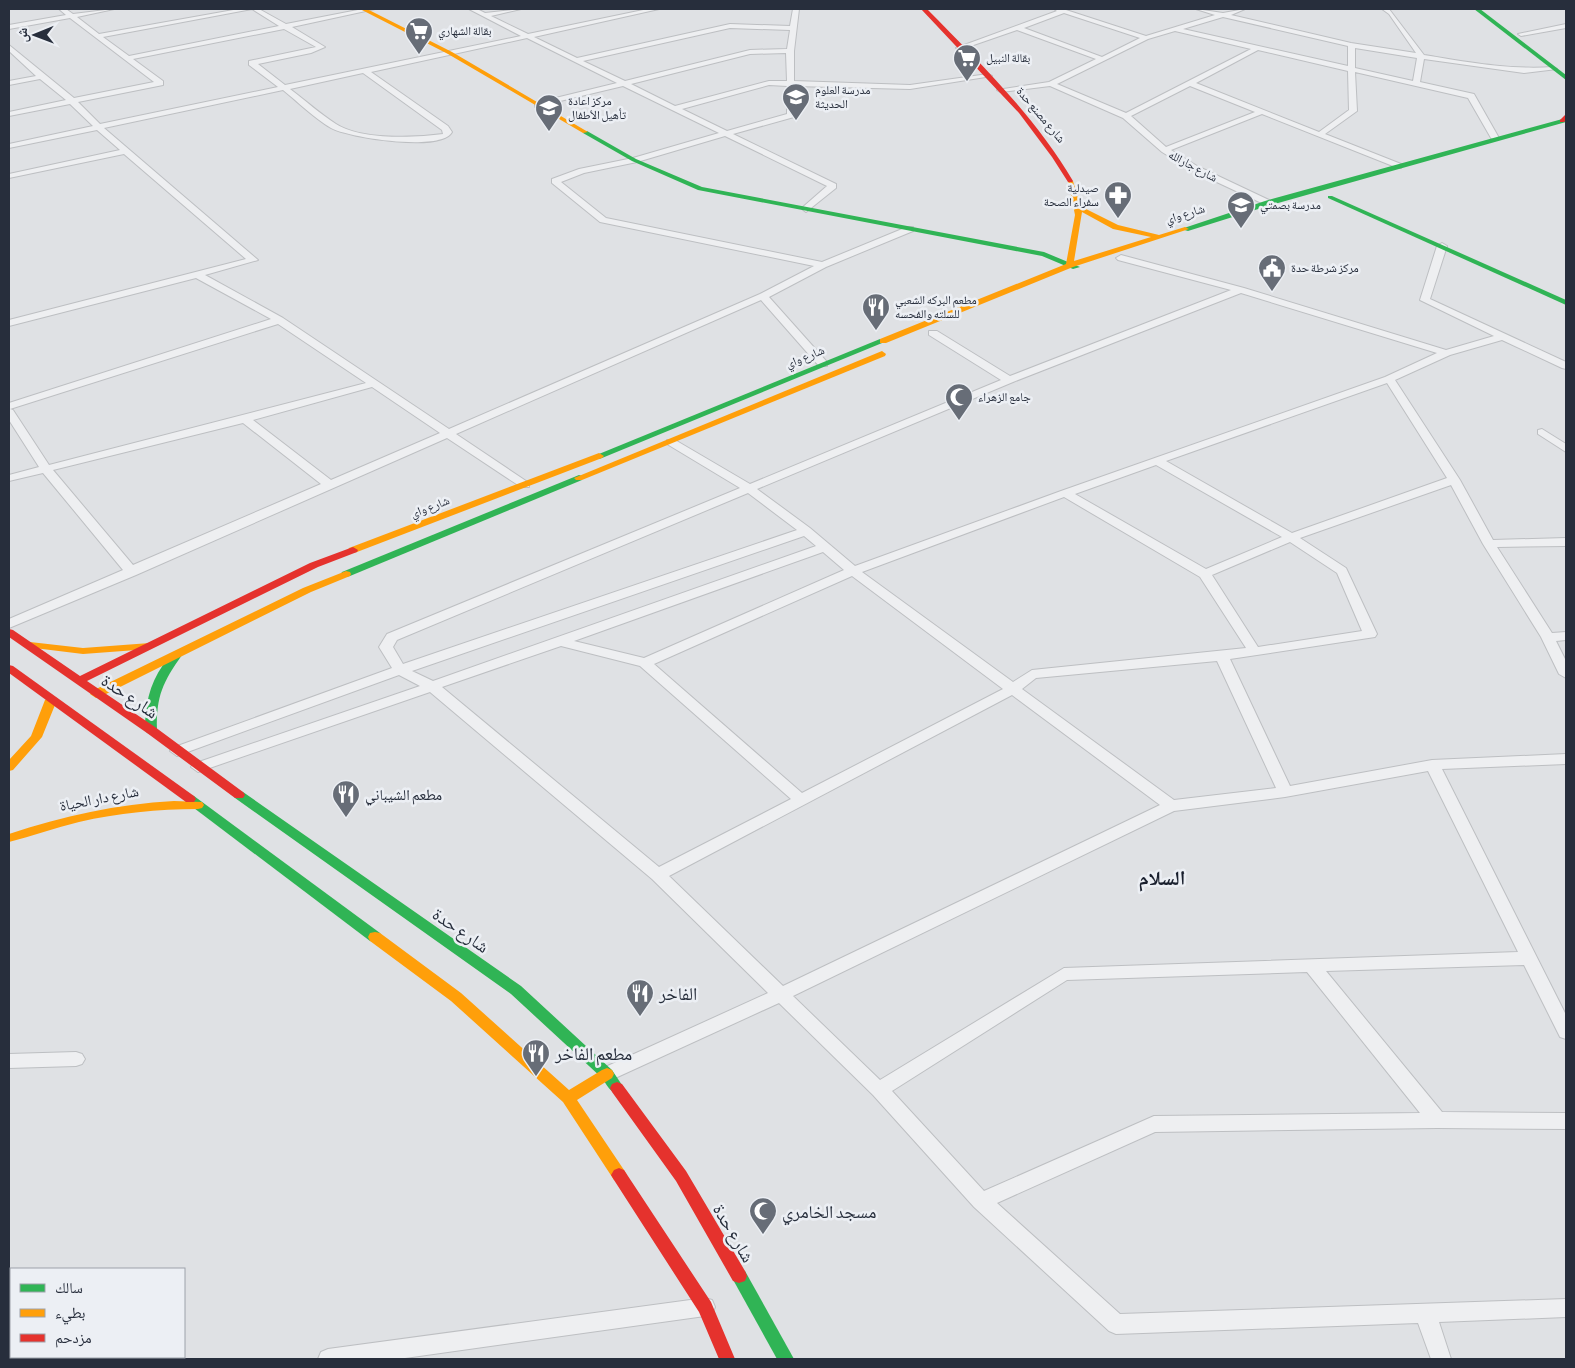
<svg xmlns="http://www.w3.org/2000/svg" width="1575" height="1368" font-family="'Asap Condensed','Noto Naskh Arabic',sans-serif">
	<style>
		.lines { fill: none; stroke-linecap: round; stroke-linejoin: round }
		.street-casing { stroke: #bdbfc2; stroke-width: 2 }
		.street { fill: #eeeff1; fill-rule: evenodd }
		.fast { fill: #30b455; fill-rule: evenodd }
		.slow { fill: #ff9f0a; fill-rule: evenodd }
		.jam { fill: #e5322d; fill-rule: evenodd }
		.labels { text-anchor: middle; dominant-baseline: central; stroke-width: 5; stroke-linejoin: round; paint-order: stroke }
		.far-poi-label { font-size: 12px; fill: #272e3c; stroke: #eceff4; text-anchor: start }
		.far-street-label { font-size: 12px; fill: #272e3c; stroke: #eceff4 }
		.poi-label { font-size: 15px; fill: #272e3c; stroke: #eceff4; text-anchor: start }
		.street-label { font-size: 15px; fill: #272e3c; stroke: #eceff4 }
		.near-street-label { font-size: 18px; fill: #272e3c; stroke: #eceff4 }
		.near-poi-label { font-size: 18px; fill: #272e3c; stroke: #eceff4; text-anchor: start }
		.district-label { font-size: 20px; font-weight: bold; fill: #191f2d; stroke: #eceff4 }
	</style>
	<rect width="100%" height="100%" fill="#dfe1e4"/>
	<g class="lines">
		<g class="street-casing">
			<g id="street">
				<path d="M59,9H66L73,14L114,9L77,17L99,34L239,9H259L286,24L363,9H375L292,27L325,47L311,53L258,64L285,85L521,36L469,9H477L485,13L521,9L491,16L528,34L648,9H659L534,37L577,58L730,24L790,26L793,9H799L794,51V81L910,85L988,74L992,76L910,89L794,86V117L733,134L836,184V188L806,212L802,209L803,207L827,186L725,136L637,162L584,173L561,182L606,218L822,262L907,227H913V231L826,267L769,297L827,362V366H819L761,300L456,434L529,483V487H521L447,438L136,575L9,628V619L123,570L43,473L9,481V475L39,467L9,420V403L271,319L196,278L9,326V320L246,259L124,154L9,178V174L120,150L97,130L9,148V144L93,126L70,104L9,116V112L66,100L40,79L9,85V81L36,76L9,51V45L74,98L154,82L70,18L9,29V25L66,15ZM252,9L279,26L129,56L103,37ZM730,28L790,30L787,49L750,50L625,81L583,61ZM284,29L316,47L249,61V65L278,87L100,124L78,102L163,85V81L133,59ZM527,38L617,83L535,103V107L623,86L719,133L633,158L579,169L552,179V183L600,222L814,266L760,294L449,429L283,318L205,275L258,260L104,128L283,90C298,102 314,118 331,128C349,138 442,152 452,132L448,126L371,72ZM786,53L787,81H769L675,106L631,84L750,54ZM363,73L442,130L443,134C414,138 361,140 336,124C320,114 305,100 290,89ZM769,85L787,86V114L727,131L682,109ZM278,324L366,383L49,465L13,410L10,409ZM372,387L440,433L331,480L253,420ZM243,423L321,484L133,565L53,470Z"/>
				<path d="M1054,9L1066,10L1146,36L1215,15L1196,9L1223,13L1245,9L1231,15L1351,43L1416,53L1389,14L1382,9H1389L1424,55C1467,62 1509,70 1553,67L1557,69L1524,73L1424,59L1420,82L1474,94L1499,138L1495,140L1491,138L1468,98L1355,72L1357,111L1325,134L1401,164V168H1398L1262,114L1171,150L1197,166L1271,201L1272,203L1268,206L1191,170L1162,152L1123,118L1050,86L1001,92L997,90L1049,82L1096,59L1017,30L962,49L956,48L1057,11ZM1064,13L1140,38L1102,57L1024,28ZM1223,17L1348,46V66L1183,29ZM1175,31L1251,49L1126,113L1057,84L1148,39ZM1355,48L1417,58L1413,81L1355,68ZM1258,50L1348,71L1349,110L1319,132L1196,83ZM1190,86L1255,112L1166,147L1131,116Z"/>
				<polygon points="1566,24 1566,28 1521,36 1518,34"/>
				<path d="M1442,243L1447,246L1430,299L1566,362V369L1562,368L1502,340L1450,355L1395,380L1460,480L1493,540L1566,538V546L1497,547L1552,633L1566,632V640L1556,641L1566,661V678L1559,674L1541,637L1483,544L1451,485L1300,538L1346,568L1377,634L1375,637L1230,659L1290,786L1432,760L1566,754V764L1442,769L1566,1015V1039L1560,1037L1524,965L1326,971L1442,1112L1566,1113V1129L1437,1128L1155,1132L997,1203L1120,1314L1566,1299V1317L1439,1322L1451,1359H1431L1418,1323L1116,1334L1109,1331L974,1207L873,1095L779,1003L613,1079L607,1081L601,1079L598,1074L601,1069L768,993L652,879L430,692L198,772L191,767L193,764L420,686L399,675L182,754L177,756L170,751L172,748L392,668L379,647L387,634L740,488L667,444V440H675L750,484L1001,380L929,335V331H937L1010,376L1231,290L1118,260L1116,258L1121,255L1244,288L1446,350L1494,336L1420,300L1437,246ZM1241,293L1437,353L1385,377L1061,491L855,566L810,528L757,489L1013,382ZM1387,383L1447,478L1292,533L1166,461ZM1156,465L1282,537L1206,569L1075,494ZM748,493L797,530L403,664L393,647L397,640ZM1064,497L1200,577L1246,648L1032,670L1013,682L862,572ZM804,536L816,546L433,681L412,671ZM1290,542L1337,573L1362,631L1258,647L1212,575ZM823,552L844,570L644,658L574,641ZM852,576L1003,689L802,793L654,664ZM561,646L640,666L791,799L659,867L442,687ZM1217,661L1276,788L1174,800L1022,689L1036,678ZM1012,695L1160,805L783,986L669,876ZM1428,771L1518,952L1064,968L880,1080L793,996L1174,811L1285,797ZM1307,972L1420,1113L1154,1116L984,1191L892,1091L1067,980Z"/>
				<polygon points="1542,429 1566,444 1566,452 1538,434 1538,430"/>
				<polygon points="76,1052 82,1054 85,1059 82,1064 76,1066 9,1068 9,1054"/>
				<polygon points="705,1298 712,1300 715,1307 712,1314 705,1316 398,1359 318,1359 321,1352 328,1349"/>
			</g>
		</g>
		<use href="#street" class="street"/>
		<g class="fast">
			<polygon points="1474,9 1480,9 1566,75 1566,80"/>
			<polygon points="1566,118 1566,122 1271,205 1188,231 1181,229 1265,201"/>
			<polygon points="583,131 587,131 636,159 702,187 1044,252 1080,267 1073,269 1042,256 698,190 632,161 583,133"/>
			<polygon points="1328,196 1332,196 1566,300 1566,305 1328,198"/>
			<polygon points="880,339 886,339 887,341 602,458 599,459 594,456"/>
			<polygon points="579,475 582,476 582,480 350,576 346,577 341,574 342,572"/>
			<path d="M177,652L182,655C163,682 156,696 157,730L151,734L147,733L145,730C145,706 149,685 163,665C167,660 171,653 177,652Z"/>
			<path d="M239,791L243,792L521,986L612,1070L624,1088L622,1092C611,1096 608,1086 602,1078L511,994L235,798L233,795L235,792Z"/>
			<polygon points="190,795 194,796 380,933 382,937 380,941 375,942 370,941 186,802 184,799 186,796"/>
			<polygon points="739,1269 745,1271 794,1359 777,1359 731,1276 733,1271"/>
		</g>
		<g class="slow">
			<polygon points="360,9 367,9 452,52 588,132 583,133 448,54"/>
			<path d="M1068,180L1073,181L1080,206L1118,225L1159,235L1185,227L1189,229L1073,267L886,343H880V339L1066,264L1075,215ZM1082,212L1113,229L1151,237L1074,261Z"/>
			<polygon points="882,351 886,354 885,356 582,480 576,480 574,478"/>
			<polygon points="599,453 604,456 602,458 357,552 353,553 348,550 349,548"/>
			<polygon points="346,571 350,572 351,574 350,576 311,592 100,697 96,698 90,694 92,691 303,588"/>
			<polygon points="30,642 83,648 150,643 155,646 150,649 83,654 26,647 25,645 26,643"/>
			<polygon points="51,696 57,700 42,737 13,770 9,771 9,760 31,736 45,700"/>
			<path d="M174,801L202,802L204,805L202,808L198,809C158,809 118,813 79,822C55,828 32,836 9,842V834C63,816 117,804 174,801Z"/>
			<polygon points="375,932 380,933 461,993 569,1090 602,1070 607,1068 612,1070 614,1074 612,1078 577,1100 624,1170 627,1175 624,1180 619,1182 614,1180 563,1102 451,1001 370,941 368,937 370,933"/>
		</g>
		<g class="jam">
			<path d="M921,9H927C980,63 1034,115 1073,181L1072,182H1068L1052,157L1019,113Z"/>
			<polygon points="1566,114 1566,120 1564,122 1560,122 1560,120"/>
			<polygon points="353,547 358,550 357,552 318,567 87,681 155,727 243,792 245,795 243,798 235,798 147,733 9,637 9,629 13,630 80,676 310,563"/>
			<polygon points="9,665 13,666 194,796 196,799 194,802 186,802 9,673"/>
			<polygon points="617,1082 622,1084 686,1171 745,1271 747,1276 745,1281 739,1283 733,1281 676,1181 612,1092 610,1088 612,1084"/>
			<polygon points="619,1168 624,1170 711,1302 735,1359 719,1359 699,1312 614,1180 611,1175 614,1170"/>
		</g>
	</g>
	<defs>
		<g id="supermarket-pin" transform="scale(1.4375)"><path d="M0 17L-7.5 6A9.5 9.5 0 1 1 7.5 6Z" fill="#676d77" stroke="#eceff4"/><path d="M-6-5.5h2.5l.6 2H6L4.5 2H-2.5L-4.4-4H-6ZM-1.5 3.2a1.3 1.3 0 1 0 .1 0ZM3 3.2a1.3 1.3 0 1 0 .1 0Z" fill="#fff"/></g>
		<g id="school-pin" transform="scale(1.4375)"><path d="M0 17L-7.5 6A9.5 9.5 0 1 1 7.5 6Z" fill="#676d77" stroke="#eceff4"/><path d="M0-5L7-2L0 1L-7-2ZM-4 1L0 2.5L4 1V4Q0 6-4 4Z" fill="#fff"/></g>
		<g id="pharmacy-pin" transform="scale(1.4375)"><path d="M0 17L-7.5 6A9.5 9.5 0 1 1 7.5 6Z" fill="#676d77" stroke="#eceff4"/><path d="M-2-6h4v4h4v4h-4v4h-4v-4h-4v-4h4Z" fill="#fff"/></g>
		<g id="civic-pin" transform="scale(1.4375)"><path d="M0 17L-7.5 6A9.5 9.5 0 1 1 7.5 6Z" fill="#676d77" stroke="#eceff4"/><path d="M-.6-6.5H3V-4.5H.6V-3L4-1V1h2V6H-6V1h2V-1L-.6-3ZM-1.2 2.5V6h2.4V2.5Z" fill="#fff"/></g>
		<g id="restaurant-pin" transform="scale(1.4375)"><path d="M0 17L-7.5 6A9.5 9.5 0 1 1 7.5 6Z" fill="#676d77" stroke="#eceff4"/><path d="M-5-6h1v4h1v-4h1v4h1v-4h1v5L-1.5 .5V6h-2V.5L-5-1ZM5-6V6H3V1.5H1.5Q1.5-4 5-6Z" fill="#fff"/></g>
		<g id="mosque-pin" transform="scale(1.4375)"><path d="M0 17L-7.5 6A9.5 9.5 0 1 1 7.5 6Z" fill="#676d77" stroke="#eceff4"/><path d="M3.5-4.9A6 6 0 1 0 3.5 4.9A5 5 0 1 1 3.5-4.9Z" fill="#fff"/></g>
	</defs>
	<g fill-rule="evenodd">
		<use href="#supermarket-pin" x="419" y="31"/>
		<use href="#supermarket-pin" x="967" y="58"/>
		<use href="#school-pin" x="796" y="97"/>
		<use href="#school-pin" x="549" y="108"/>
		<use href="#pharmacy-pin" x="1118" y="195"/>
		<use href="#school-pin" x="1241" y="205"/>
		<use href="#civic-pin" x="1272" y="268"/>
		<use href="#restaurant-pin" x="876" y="307"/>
		<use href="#mosque-pin" x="959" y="397"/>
		<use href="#restaurant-pin" x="346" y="794"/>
		<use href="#restaurant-pin" x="640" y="993"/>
		<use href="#restaurant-pin" x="536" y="1053"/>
		<use href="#mosque-pin" x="763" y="1211"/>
	</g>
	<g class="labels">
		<g class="far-poi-label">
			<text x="438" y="31">بقالة الشهاري</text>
			<text x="986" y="58">بقالة النبيل</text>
			<text x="815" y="90">مدرسة العلوم<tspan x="815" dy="14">الحديثة</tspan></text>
			<text x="568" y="101">مركز اعادة<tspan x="568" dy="14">تأهيل الأطفال</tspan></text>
			<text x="1099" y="188" text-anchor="end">صيدلية<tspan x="1099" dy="14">سفراء الصحة</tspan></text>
			<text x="1260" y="205">مدرسة بصمتي</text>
			<text x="1291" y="268">مركز شرطة حدة</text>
			<text x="895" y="300">مطعم البركه الشعبي<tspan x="895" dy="14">للسلته والفحسه</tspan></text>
			<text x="978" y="397">جامع الزهراء</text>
		</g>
		<g class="far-street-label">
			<text transform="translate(1041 115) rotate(50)">شارع مصنع حدة</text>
			<text transform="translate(1193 166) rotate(28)">شارع جارالله</text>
			<text transform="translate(1185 214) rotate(-17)">شارع واي</text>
			<text transform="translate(805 357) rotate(-22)">شارع واي</text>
			<text transform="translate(430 507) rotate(-21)">شارع واي</text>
		</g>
		<g class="poi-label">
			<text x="365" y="794">مطعم الشيباني</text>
		</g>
		<g class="street-label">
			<text transform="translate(99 798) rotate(-11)">شارع دار الحياة</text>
		</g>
		<g class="near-street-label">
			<text transform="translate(130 696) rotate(34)">شارع حدة</text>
			<text transform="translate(461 930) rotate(35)">شارع حدة</text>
			<text transform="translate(734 1233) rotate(60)">شارع حدة</text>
		</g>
		<g class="near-poi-label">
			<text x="659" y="993">الفاخر</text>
			<text x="555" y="1053">مطعم الفاخر</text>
			<text x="782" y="1211">مسجد الخامري</text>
		</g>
		<g class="district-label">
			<text x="1162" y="877">السلام</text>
		</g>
	</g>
	<rect width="1575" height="1368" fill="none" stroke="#272e3c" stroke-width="20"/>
	<rect x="10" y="1268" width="175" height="90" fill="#eceff4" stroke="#9da2aa"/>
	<rect x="20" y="1284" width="25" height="8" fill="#30b455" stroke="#9da2aa"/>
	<text x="55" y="1293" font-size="15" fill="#272e3c">سالك</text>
	<rect x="20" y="1309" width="25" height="8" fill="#ff9f0a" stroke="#9da2aa"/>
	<text x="55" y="1318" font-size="15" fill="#272e3c">بطيء</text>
	<rect x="20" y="1334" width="25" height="8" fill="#e5322d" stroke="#9da2aa"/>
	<text x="55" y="1343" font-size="15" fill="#272e3c">مزدحم</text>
	<g transform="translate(35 35) rotate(269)" stroke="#eceff4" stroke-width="4" paint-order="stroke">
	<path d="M0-4L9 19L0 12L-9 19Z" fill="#272e3c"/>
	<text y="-8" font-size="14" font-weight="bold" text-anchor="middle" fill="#272e3c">ش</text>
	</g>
</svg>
